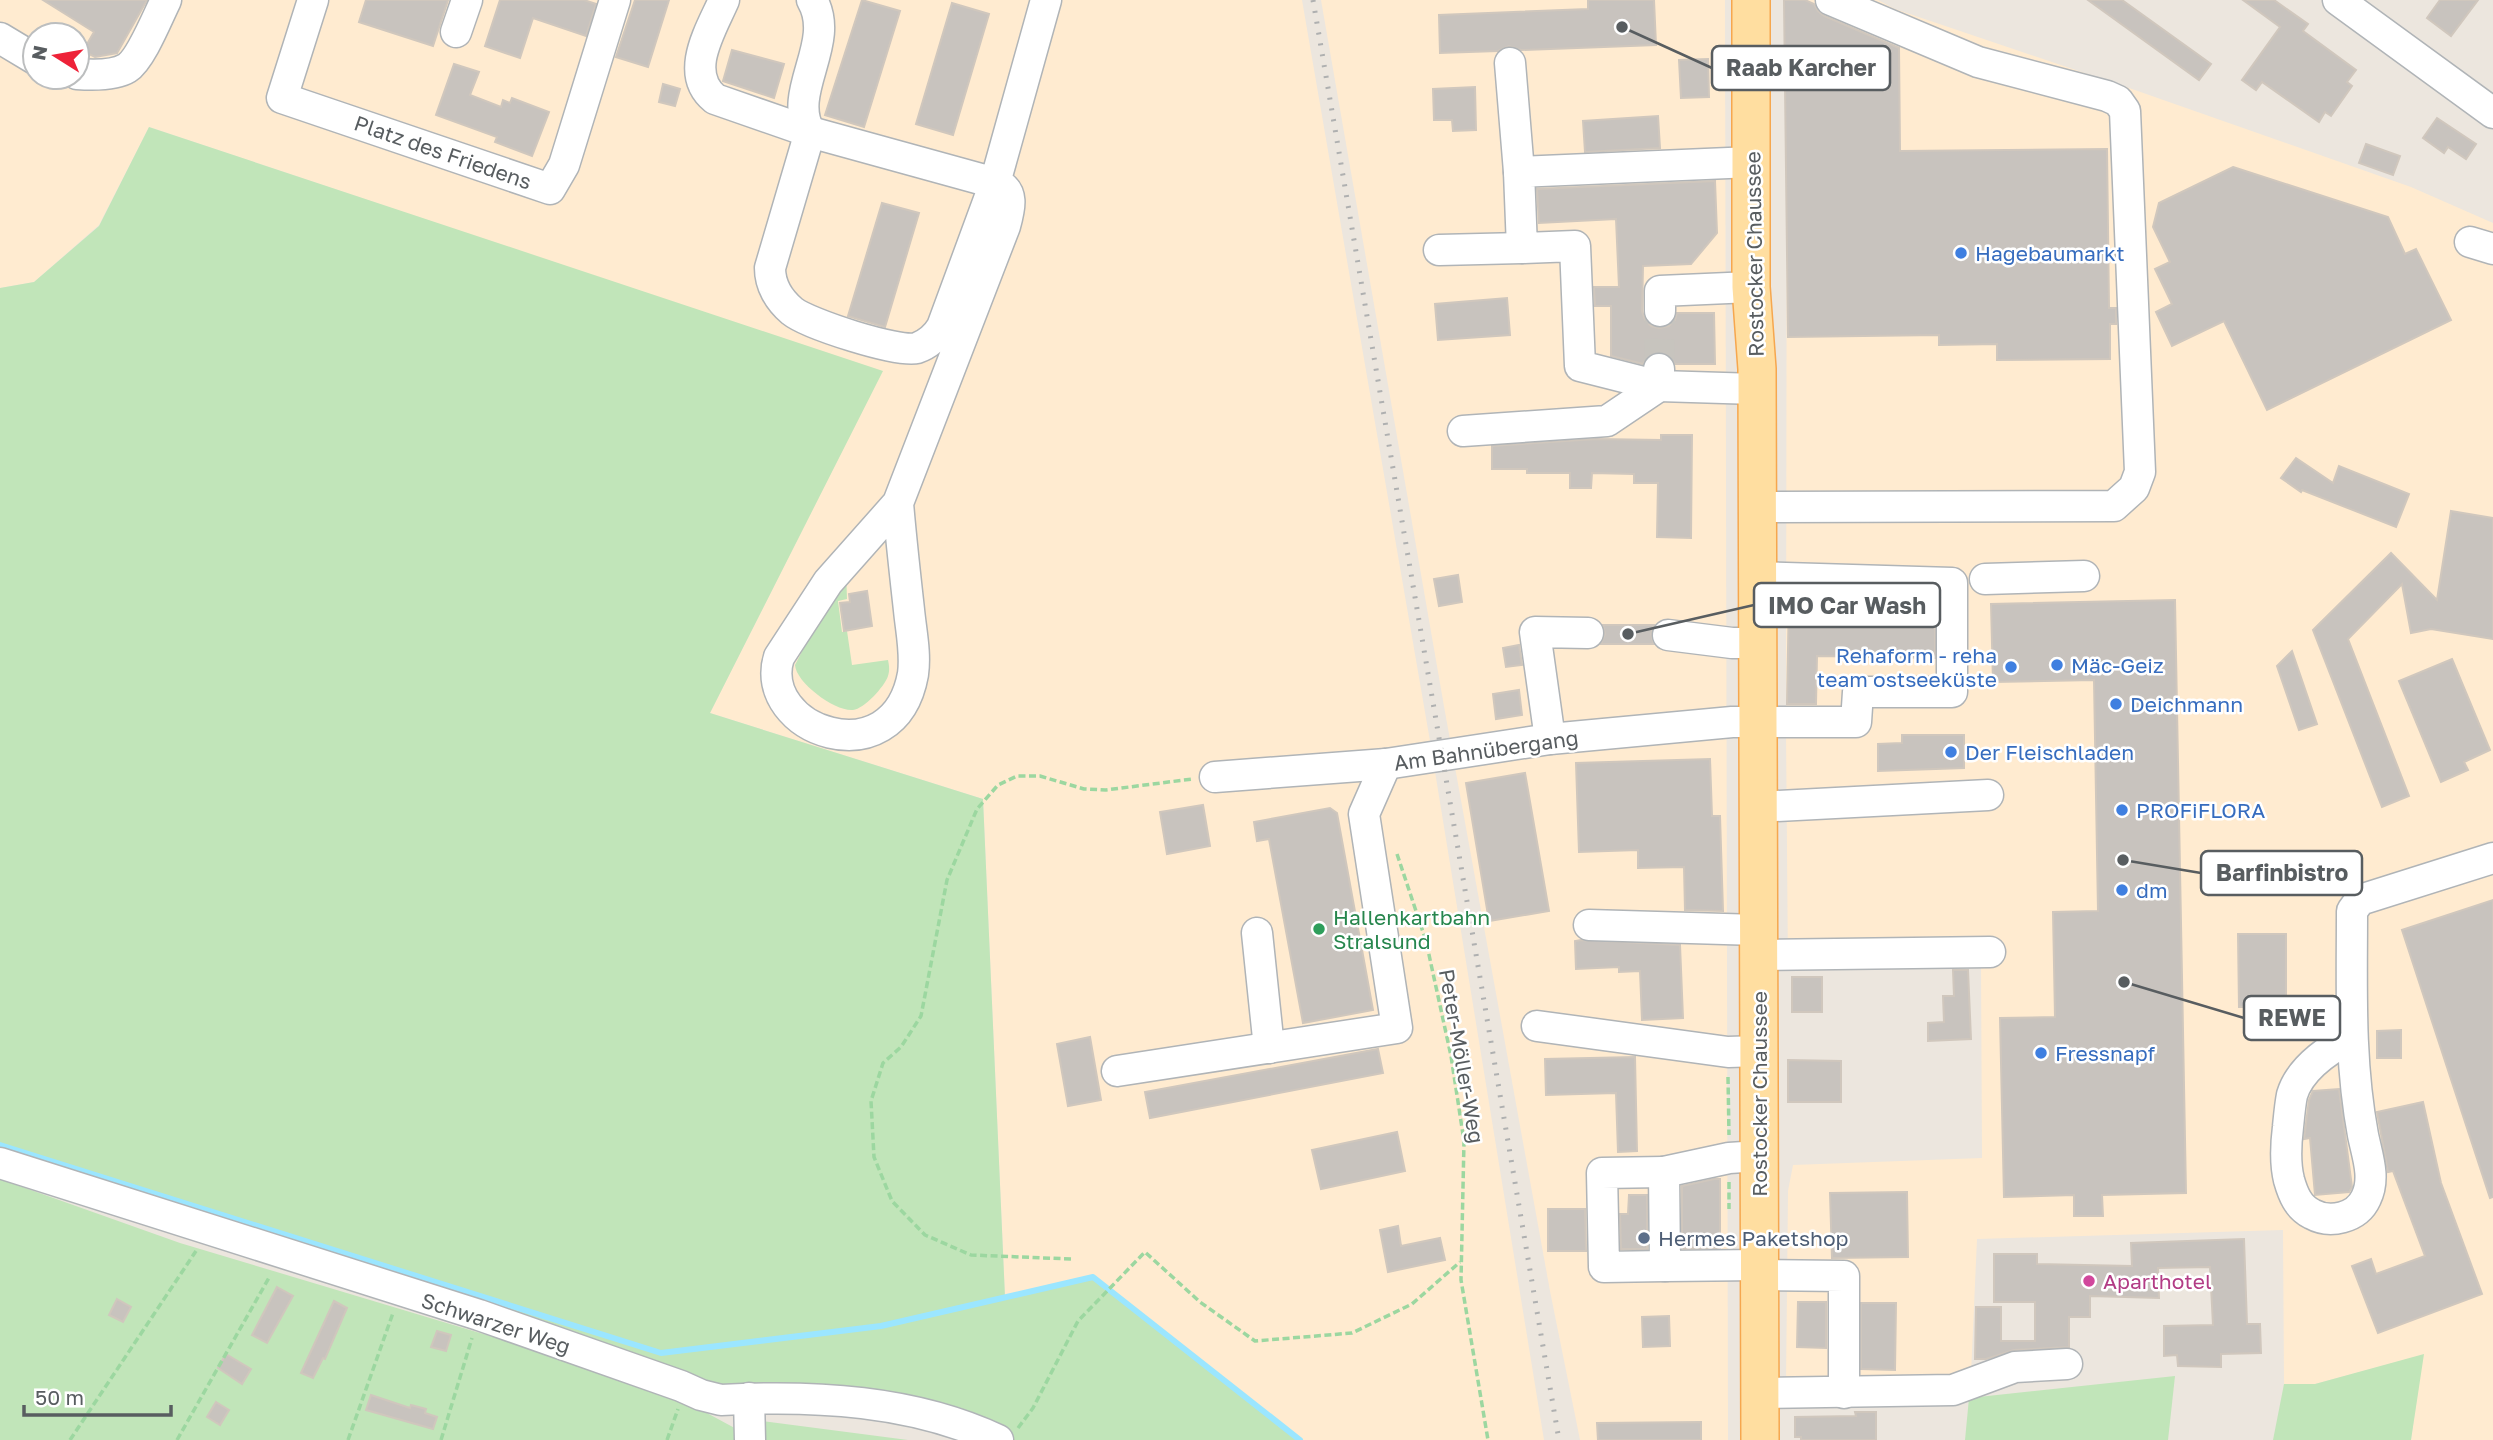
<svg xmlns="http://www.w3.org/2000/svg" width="2493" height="1440" font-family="'Golos Text',sans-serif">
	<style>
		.commercial { fill: #ffebd0; fill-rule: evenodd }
		.green { fill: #c1e5b9 }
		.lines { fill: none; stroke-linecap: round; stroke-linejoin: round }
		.stream { stroke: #9be6ff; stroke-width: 6 }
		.building { fill: #c8c3be; stroke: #d0c7bd; stroke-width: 2 }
		.minor-tunnel { stroke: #c7c4be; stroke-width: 30; stroke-dasharray: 30 15; stroke-linecap: butt }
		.minor-casing { stroke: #b0b4b7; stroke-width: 33 }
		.major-casing { stroke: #f6a74e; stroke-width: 40 }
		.path { stroke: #9cd7a0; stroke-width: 3.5; stroke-dasharray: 7 3.5; stroke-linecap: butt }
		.minor { stroke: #fff; stroke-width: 30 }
		.major { stroke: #ffdea0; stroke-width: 37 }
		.rail { stroke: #afb0b0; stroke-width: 5; stroke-dasharray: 2 9; stroke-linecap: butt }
		.shop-dot { fill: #3f7fe0; stroke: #fff; stroke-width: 2.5 }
		.leisure-dot { fill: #2e9e5b; stroke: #fff; stroke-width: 2.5 }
		.service-dot { fill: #5c6f8a; stroke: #fff; stroke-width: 2.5 }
		.hotel-dot { fill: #d1479c; stroke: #fff; stroke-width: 2.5 }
		.labels { text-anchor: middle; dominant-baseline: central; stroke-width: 5; stroke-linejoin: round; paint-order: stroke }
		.street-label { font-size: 21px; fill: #585d60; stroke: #fff }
		.shop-label { font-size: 21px; fill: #366cbe; stroke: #fff; text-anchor: start }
		.leisure-label { font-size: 21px; fill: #27864d; stroke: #fff; text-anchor: start }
		.service-label { font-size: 21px; fill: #4e5e75; stroke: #fff; text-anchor: start }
		.hotel-label { font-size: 21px; fill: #b23c85; stroke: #fff; text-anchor: start }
		.leader { fill: none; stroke: #585d60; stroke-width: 2.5 }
		.callout-dot { fill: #585d60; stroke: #fff; stroke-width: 2.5 }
		.callout { fill: #fff; stroke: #585d60; stroke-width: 2.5 }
		.callout-label { font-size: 23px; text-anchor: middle; font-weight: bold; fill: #585d60 }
	</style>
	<rect width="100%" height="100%" fill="#ece6de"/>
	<g class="commercial">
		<path d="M0,0H1302L1430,741L1544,1440H1303L1093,1277L1005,1297L983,799L710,713L882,372L149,127L99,225L34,282L0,288ZM35,35H77V77H35Z"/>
		<polygon points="1321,0 1725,0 1728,1440 1580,1440 1550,1291 1445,712"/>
		<polygon points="1787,0 1878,0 1895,9 2132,89 2411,187 2493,223 2493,1440 2411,1440 2423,1355 2315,1384 2284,1384 2283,1230 1977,1239 1971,1374 1946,1380 1786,1384 1788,1191 1793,1165 1982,1158 1981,962 1788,970 1786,730"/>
	</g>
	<g class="green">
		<polygon points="149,127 883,371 710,713 983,799 1005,1297 1093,1277 1300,1440 998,1440 749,1398 0,1163 0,288 34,282 99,226"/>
		<path d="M854,562L862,567L846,570L847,599L838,601L842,632L847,631L852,665L888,660C889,665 890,670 888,676C885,686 864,709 853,710C836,712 796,683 795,665L844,569Z"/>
		<polygon points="0,1179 180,1243 657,1386 742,1432 755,1420 908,1440 0,1440"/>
		<polygon points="2424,1354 2411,1440 2273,1440 2284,1384 2315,1384"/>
		<polygon points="2175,1376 2168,1440 1965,1440 1969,1398"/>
	</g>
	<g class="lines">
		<polyline class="stream" points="0,1145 661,1353 881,1326 1093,1277 1300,1440"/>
	</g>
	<g class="building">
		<polygon points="43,0 147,0 117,53 95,57 83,51 94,32"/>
		<polygon points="366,0 448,0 433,46 359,22"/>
		<polygon points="500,0 584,0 596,4 586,36 533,18 520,58 485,46"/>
		<polygon points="635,0 669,0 648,67 616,57"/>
		<polygon points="862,0 900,11 864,127 825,115"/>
		<polygon points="1588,0 1654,0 1656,45 1521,50 1509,46 1498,51 1440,53 1439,15 1588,9"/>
		<polygon points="1784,0 1805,0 1814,4 1818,11 1824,16 1899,48 1900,151 2107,149 2109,308 2116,308 2116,324 2110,324 2110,359 1997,360 1997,344 1939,345 1939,335 1788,337"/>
		<polygon points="2088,0 2122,0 2211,64 2199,80"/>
		<polygon points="2243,0 2274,0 2308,24 2303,31 2356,70 2347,82 2352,86 2331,116 2325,112 2319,122 2262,82 2256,90 2242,80 2280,27"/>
		<polygon points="2440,0 2478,0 2451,36 2427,18"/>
		<polygon points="952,3 989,14 953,135 916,124"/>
		<polygon points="732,50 784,64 774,98 723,81"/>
		<polygon points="1708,59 1709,97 1681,98 1679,60"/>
		<polygon points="454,64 479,72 470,95 501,107 503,100 510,103 512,98 549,112 532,156 495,142 497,137 436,115"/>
		<polygon points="663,84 680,89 675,106 659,102"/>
		<polygon points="1475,87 1476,130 1453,131 1452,120 1434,120 1433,89"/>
		<polygon points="1658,116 1660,148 1585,152 1583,121"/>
		<polygon points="2437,118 2476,144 2466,159 2448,147 2444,153 2423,138"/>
		<polygon points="2366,144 2400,156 2393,175 2359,163"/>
		<polygon points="2233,167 2388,217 2405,254 2416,249 2451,320 2267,410 2224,321 2172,346 2156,312 2172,304 2155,269 2170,262 2153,227 2159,203"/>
		<polygon points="1715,181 1717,233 1691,264 1643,266 1642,311 1645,320 1651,326 1659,328 1669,326 1675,320 1677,313 1714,313 1715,364 1675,364 1668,354 1660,352 1650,354 1643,364 1611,356 1611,306 1595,306 1594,287 1619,287 1616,219 1539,223 1537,189"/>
		<polygon points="882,203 919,213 885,327 848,316"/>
		<polygon points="1507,298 1510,335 1438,340 1435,304"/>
		<polygon points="1661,435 1692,435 1691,538 1657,537 1658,483 1634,483 1634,474 1592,473 1591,488 1570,488 1570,473 1527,473 1527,469 1492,469 1492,446 1596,439 1661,440"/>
		<polygon points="2296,458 2333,483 2339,466 2409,494 2396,527 2302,490 2301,492 2281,478"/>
		<polygon points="2451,511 2493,518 2493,639 2431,629 2411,633 2402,584 2348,639 2409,796 2382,807 2313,630 2391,553 2437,600"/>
		<polygon points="1458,575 1462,602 1439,606 1434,579"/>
		<polygon points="867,591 872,626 844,631 840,603 850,602 849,594"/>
		<polygon points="1789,596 1935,600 1935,658 1817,656 1816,704 1787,704"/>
		<polygon points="2175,600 2186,1193 2102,1195 2103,1216 2074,1216 2074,1195 2004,1197 2000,1018 2055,1017 2053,912 2098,911 2094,680 1993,682 1991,604"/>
		<polygon points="1603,625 1654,625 1651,634 1654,644 1601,644 1605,634"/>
		<polygon points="1519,645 1522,665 1506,667 1503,648"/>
		<polygon points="2292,651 2317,724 2299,730 2277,666"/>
		<polygon points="2452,659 2490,750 2464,762 2468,770 2441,782 2399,681"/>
		<polygon points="1519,690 1522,715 1496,719 1493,694"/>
		<polygon points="1902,735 1964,735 1964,768 1878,771 1878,744 1902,743"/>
		<polygon points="1710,759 1712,816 1720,816 1723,911 1685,910 1684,867 1638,868 1638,850 1579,852 1576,763"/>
		<polygon points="1525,773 1549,911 1489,921 1466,783"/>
		<polygon points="1203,805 1210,846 1167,854 1160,812"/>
		<polygon points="1330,808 1337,813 1373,1010 1303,1023 1269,839 1257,841 1254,822"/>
		<polygon points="2493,900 2493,1197 2490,1198 2402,930"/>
		<polygon points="2238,934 2286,934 2286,1007 2239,1007"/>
		<polygon points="1581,940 1680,945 1683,1018 1642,1020 1640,971 1619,972 1619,967 1576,969 1575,941"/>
		<polygon points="1953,970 1968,970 1971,1039 1928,1041 1928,1023 1944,1022 1943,996 1954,996"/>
		<rect x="1792" y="977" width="30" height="35"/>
		<polygon points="2401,1030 2401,1058 2377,1058 2377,1031"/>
		<polygon points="1090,1037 1101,1100 1068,1106 1057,1044"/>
		<polygon points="1378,1049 1383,1073 1150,1118 1145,1092"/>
		<polygon points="1635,1057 1637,1151 1618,1152 1616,1093 1546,1095 1545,1059"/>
		<polygon points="1788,1060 1841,1061 1841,1102 1788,1102"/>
		<polygon points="2339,1089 2352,1187 2349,1192 2315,1195 2310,1138 2304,1139 2309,1100 2313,1091"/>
		<polygon points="2423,1102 2441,1183 2482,1294 2378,1333 2352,1266 2371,1259 2376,1274 2425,1256 2393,1171 2388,1172 2377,1112"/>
		<polygon points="1397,1132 1405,1171 1321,1189 1312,1150"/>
		<polygon points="1714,1179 1720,1179 1720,1248 1682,1248 1682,1186"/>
		<polygon points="1907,1192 1908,1257 1832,1258 1830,1193"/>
		<polygon points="1629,1195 1647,1195 1647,1249 1621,1249 1620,1214 1628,1214"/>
		<polygon points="1548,1209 1585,1209 1586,1251 1548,1251"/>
		<polygon points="1398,1226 1401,1246 1440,1238 1445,1260 1388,1272 1380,1230"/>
		<polygon points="2244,1239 2247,1324 2260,1324 2261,1353 2221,1354 2221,1367 2178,1366 2177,1355 2164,1356 2164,1326 2213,1325 2210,1267 2158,1268 2159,1298 2090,1296 2090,1317 2069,1317 2069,1347 2014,1350 1986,1359 1975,1359 1976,1307 2001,1307 2001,1341 2035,1341 2035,1302 1994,1302 1994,1254 2037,1254 2037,1264 2132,1266 2131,1243"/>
		<polygon points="277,1287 293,1296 267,1343 252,1335"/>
		<polygon points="117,1299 131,1307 123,1322 109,1315"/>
		<polygon points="334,1301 347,1308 325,1359 323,1358 313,1378 301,1373"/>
		<polygon points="1798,1302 1826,1302 1826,1348 1797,1347"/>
		<polygon points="1861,1303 1896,1303 1895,1370 1861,1369"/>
		<polygon points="1669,1316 1670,1346 1643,1347 1642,1317"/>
		<polygon points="437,1331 451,1335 446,1351 431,1347"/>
		<polygon points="226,1354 251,1369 242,1384 218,1368"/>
		<polygon points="371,1395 410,1408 411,1405 426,1409 425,1413 437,1417 433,1429 366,1410"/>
		<polygon points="216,1402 229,1410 220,1425 207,1417"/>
		<polygon points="1855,1412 1876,1412 1876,1440 1801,1440 1801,1437 1795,1437 1795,1417 1856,1416"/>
		<polygon points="1701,1422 1701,1440 1598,1440 1597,1423"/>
	</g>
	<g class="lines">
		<polyline class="minor-tunnel" points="1659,369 1660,311"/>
		<g class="minor-casing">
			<g id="minor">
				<polyline points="313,0 282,98 550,189 564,165 615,0"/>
				<path d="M724,0C711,30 683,73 715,99L810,132"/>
				<polyline points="2338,0 2493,113"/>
				<polyline points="456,32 467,0"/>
				<polyline points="0,38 35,59"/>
				<polyline points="1510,63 1519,172"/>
				<path d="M77,74C91,75 114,76 127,68C141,59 158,16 166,0"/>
				<path d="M810,132C786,92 837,43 812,0"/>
				<polyline points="2470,242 2493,249"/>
				<polyline points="1439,250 1522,248"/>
				<polyline points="1660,311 1660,291 1751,287"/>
				<polyline points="1659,369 1659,386 1756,389"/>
				<polyline points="1463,431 1607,421 1659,386 1580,366 1575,246 1522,248 1519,172 1752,162"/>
				<path d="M898,503C901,539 905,574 909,610C911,631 916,653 913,674C894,780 756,730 779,657L828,582L898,503L1005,226C1010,208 1015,190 995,183L810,132L770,268C770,285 779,300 792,311C808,324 898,353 917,348C928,344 936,337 942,327L995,183L1046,0"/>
				<polyline points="1757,507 2114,506 2134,488 2140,472 2125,111 2118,101 2107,96 1978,62 1831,0"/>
				<polyline points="1985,579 2084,576"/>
				<polyline points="1668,635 1732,643 1757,643"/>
				<polyline points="1550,739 1535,632 1588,633"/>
				<polyline points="1215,777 1386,764 1550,739 1732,722 1856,722 1858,692 1952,692 1952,583 1757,577"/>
				<polyline points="1758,807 1988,795"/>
				<polyline points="1589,925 1758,930"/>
				<polyline points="1257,933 1269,1048"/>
				<polyline points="1758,955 1990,952"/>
				<polyline points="1537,1026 1728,1052 1759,1051"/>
				<path d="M2352,1037C2329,1049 2300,1068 2292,1095C2290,1105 2289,1117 2288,1127C2286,1143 2285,1164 2289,1180C2293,1194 2298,1207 2312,1214C2330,1224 2357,1218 2366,1198C2376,1178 2367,1155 2363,1135C2349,1061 2352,986 2352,911L2360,900L2493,858"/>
				<polyline points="1117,1071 1397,1028 1364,814 1386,764"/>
				<polyline points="1759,1156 1729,1158 1664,1172 1665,1266 1760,1265"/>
				<path d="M0,1163L479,1315L681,1386L701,1395L721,1400C814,1395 913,1400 998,1440"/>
				<polyline points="1664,1172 1602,1173 1604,1267 1665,1266"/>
				<polyline points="1759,1275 1844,1276 1844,1393"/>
				<polyline points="1760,1393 1953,1390 2015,1367 2067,1364"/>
				<polyline points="749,1398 750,1440"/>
			</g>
		</g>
		<g class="major-casing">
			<polyline id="major" points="1751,0 1751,287 1757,369 1760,1440"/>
		</g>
		<g class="path">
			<polyline points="1397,854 1426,941 1451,1056 1464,1141 1461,1280 1488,1440"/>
			<polyline points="1728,1077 1729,1135"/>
			<polyline points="1729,1182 1729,1209"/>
			<polyline points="1071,1259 971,1255 925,1235 892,1201 874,1157 871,1101 883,1063 901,1047 921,1016 947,880 977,809 998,785 1017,776 1040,776 1084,789 1106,790 1192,779"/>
			<polyline points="1018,1428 1033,1408 1078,1321 1145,1252 1200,1302 1255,1341 1352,1333 1412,1304 1460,1262"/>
			<polyline points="70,1440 196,1251"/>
			<polyline points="177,1440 270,1276"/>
			<polyline points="348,1440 393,1313"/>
			<polyline points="441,1440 472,1338"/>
			<polyline points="667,1440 678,1409"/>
		</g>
		<use href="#minor" class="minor"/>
		<use href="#major" class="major"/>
		<polyline class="rail" points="1313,0 1559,1440"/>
	</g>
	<g class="shop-dot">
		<circle cx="1961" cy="253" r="7"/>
		<circle cx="2057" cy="665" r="7"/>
		<circle cx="2011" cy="667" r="7"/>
		<circle cx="2116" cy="704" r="7"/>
		<circle cx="1951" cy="752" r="7"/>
		<circle cx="2122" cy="810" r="7"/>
		<circle cx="2122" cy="890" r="7"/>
		<circle cx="2041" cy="1053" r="7"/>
	</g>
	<circle class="leisure-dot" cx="1319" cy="929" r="7"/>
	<circle class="service-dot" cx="1644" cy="1238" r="7"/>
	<circle class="hotel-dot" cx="2089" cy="1281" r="7"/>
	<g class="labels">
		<g class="street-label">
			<text transform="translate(443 152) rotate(19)">Platz des Friedens</text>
			<text transform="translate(1754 254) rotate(-91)">Rostocker Chaussee</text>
			<text transform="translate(1486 750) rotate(-8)">Am Bahnübergang</text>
			<text transform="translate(1462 1056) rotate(80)">Peter-Möller-Weg</text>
			<text transform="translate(1759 1094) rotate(-90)">Rostocker Chaussee</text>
			<text transform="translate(496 1323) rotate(18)">Schwarzer Weg</text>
		</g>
		<g class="shop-label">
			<text x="1975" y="253">Hagebaumarkt</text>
			<text x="1997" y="655" text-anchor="end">Rehaform - reha<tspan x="1997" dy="24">team ostseeküste</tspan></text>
			<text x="2071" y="665">Mäc-Geiz</text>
			<text x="2130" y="704">Deichmann</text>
			<text x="1965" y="752">Der Fleischladen</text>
			<text x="2136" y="810">PROFiFLORA</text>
			<text x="2136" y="890">dm</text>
			<text x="2055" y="1053">Fressnapf</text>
		</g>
		<g class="leisure-label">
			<text x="1333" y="917">Hallenkartbahn<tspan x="1333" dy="24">Stralsund</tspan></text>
		</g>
		<g class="service-label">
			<text x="1658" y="1238">Hermes Paketshop</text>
		</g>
		<g class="hotel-label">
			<text x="2103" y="1281">Aparthotel</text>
		</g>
	</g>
	<path class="leader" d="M1622 27L1712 68M1628 634L1754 605M2123 860L2201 873M2124 982L2244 1018"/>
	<g class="callout-dot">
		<circle cx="1622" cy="27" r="7"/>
		<circle cx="1628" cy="634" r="7"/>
		<circle cx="2123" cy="860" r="7"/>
		<circle cx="2124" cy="982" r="7"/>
	</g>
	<g class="callout">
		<rect x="1712" y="46" width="178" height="44" rx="7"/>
		<rect x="1754" y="583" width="186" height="44" rx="7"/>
		<rect x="2201" y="851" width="161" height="44" rx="7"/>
		<rect x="2244" y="996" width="96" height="44" rx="7"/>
	</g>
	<g class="callout-label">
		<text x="1801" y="76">Raab Karcher</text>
		<text x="1847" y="614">IMO Car Wash</text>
		<text x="2282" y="881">Barfinbistro</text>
		<text x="2292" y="1026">REWE</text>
	</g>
	<g transform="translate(56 56) rotate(281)"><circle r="33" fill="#ffffff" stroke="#bcbebf" stroke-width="2"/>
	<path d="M0-5L12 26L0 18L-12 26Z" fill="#ee2238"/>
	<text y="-10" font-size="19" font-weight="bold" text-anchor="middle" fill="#585d60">N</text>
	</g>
	<path d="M24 1405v10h147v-10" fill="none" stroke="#585d60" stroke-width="3.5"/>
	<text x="35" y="1405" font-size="21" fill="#585d60" stroke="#ffffff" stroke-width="5" paint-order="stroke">50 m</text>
</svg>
